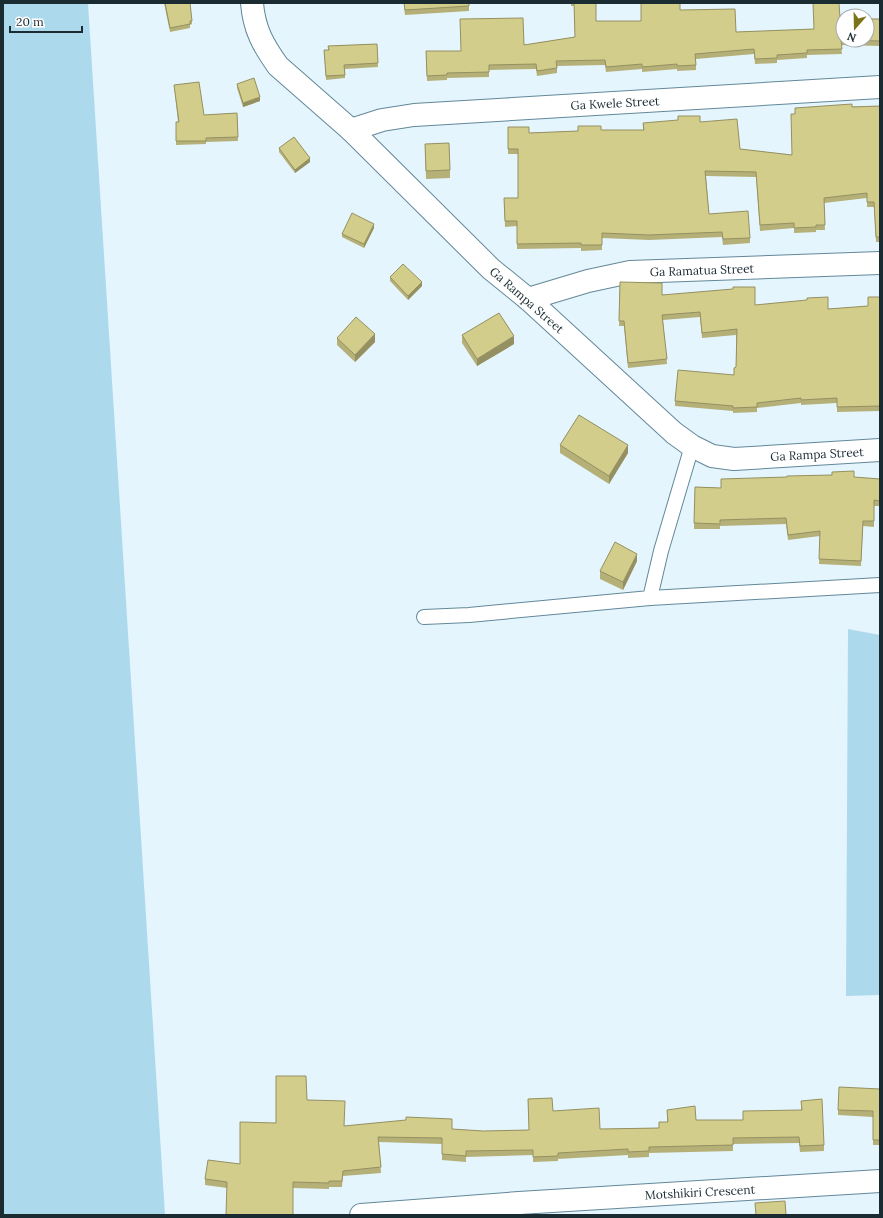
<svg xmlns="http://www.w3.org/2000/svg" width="883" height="1218" font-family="Lora,serif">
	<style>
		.green { fill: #add9ed }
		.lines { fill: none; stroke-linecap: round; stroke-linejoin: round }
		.lane-casing { stroke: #628899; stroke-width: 16 }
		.street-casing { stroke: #628899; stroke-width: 24 }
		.lane { stroke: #fff; stroke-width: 14 }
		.street { stroke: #fff; stroke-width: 22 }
		.wall { fill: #b5b078 }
		.shaded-wall { fill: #949061 }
		.building { fill: #d3cd8b; stroke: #949061 }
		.labels { text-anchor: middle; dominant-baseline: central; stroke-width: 3; stroke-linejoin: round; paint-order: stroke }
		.street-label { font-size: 12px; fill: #1b2b32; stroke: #fff }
	</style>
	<rect width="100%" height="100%" fill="#e5f5fd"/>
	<g class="green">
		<polygon points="3,3 88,3 165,1215 3,1215"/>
		<polygon points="848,629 880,635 880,995 846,996"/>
	</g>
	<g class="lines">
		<g class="lane-casing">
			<g id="lane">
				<polyline points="650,598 880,585"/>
				<polyline points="424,617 469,615 650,598 661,551 692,446"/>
			</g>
		</g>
		<g class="street-casing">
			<g id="street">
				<path d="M252,3C254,29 263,45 278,66L351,130L491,269L528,299L674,433L692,446L712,456L734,459L880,450"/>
				<polyline points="351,130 382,120 414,115 880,87"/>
				<polyline points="528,299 588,281 630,272 880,263"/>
				<polyline points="361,1215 519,1203 880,1181"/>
			</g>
		</g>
		<use href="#lane" class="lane"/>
		<use href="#street" class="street"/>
	</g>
	<g class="wall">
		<polygon points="164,3 190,3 192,24 190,25 190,28 170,32"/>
		<polygon points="404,3 469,3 469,11 405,15 404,8"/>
		<polygon points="571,3 596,3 596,21 641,21 680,10 736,32 814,29 840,18 880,19 880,46 841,45 842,54 807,55 807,58 777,60 777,63 755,64 754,54 696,59 696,70 677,71 677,69 642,72 642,69 606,72 605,65 557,66 557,73 537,76 536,69 489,70 489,77 447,78 447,80 427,81 426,56 460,51 524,45 575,37 574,6 571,6"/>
		<polygon points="377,44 378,67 345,69 345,78 326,80 324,50 328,50 328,46"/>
		<polygon points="237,84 260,101 243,107 237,88"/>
		<polygon points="174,85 204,115 237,113 238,141 206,142 206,144 176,145 176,122 178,122"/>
		<polygon points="880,106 880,242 876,242 874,207 867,207 867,198 824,203 825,230 816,230 816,232 794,233 794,228 760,231 756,177 706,176 709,214 750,238 750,243 723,245 722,237 649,240 602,238 602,250 581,251 581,248 517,249 517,226 505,227 504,198 518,198 518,154 508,154 508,127 529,133 601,130 643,130 643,123 700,122 740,149 792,155 795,114 795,108"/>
		<polygon points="425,144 450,170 450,178 426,179"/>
		<polygon points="279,148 310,162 295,173 279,152"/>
		<polygon points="374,228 364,248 342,237 342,234"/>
		<polygon points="390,277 422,286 408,300 390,281"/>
		<polygon points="620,282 662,295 755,305 828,309 868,306 880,297 880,415 879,411 837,412 837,403 801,405 801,403 757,408 757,412 733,413 733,411 675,406 675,401 734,375 734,368 736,367 736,335 702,338 700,317 663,320 667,364 628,368 624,326 619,326"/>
		<polygon points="462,335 514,344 477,366 462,343"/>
		<polygon points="337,338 375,342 355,362 337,345"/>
		<polygon points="560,445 628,453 609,484 560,453"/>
		<polygon points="854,477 880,479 880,506 874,506 874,527 863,526 861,566 819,564 820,536 788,540 786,524 720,526 720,529 694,529 695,487 721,488"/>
		<polygon points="637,561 623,590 600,579 600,571"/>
		<polygon points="880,1089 880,1145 873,1145 873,1117 838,1115 838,1110"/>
		<polygon points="528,1099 553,1111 600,1129 659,1128 667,1122 667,1110 696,1120 743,1120 801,1110 801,1101 824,1145 824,1151 800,1152 799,1143 733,1144 733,1151 649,1153 649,1157 628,1158 628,1155 558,1159 558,1161 533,1162 533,1155 466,1157 466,1162 442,1160 442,1144 379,1142 381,1173 343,1176 342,1187 329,1187 329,1189 293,1188 227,1188 205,1185 205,1179 240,1164 307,1100 344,1126 452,1129 483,1131 529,1130"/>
	</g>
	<g class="shaded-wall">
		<polygon points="260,97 260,101 243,107 243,103"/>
		<polygon points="310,158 310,162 295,173 295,170"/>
		<polygon points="374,224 374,228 364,248 364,244"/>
		<polygon points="422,282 422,286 408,300 408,296"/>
		<polygon points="375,334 375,342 355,362 355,355"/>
		<polygon points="514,336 514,344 477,366 477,359"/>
		<polygon points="628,445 628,453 609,484 609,476"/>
		<polygon points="637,554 637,561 623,590 623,582"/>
	</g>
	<g class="building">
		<polygon points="165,3 190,3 192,21 190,21 190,24 170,28"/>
		<polygon points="404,3 469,3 469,6 405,10"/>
		<polygon points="574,3 596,3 596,21 641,21 641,3 680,3 680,10 735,9 736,32 814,29 813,3 839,3 840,18 843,18 843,40 867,40 867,19 880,19 880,41 841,40 842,49 807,50 807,53 777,55 777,58 755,59 754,49 695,54 696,65 677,66 677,64 642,67 642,64 606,67 605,60 556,61 557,68 537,71 536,64 489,65 489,72 447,73 447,75 427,76 426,51 461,51 460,19 523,18 524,45 575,37"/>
		<polygon points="377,44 378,63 344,65 345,75 326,76 324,50 329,50 328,46"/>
		<polygon points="254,78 260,97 243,103 237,84"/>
		<polygon points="199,82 204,115 237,113 238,137 206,138 206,141 176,141 176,122 179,122 174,85"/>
		<polygon points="852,104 852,107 880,106 880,237 876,237 874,202 867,202 867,193 824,198 825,225 816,225 816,227 794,228 794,223 760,225 756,172 705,171 709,214 748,211 750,238 723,239 722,232 649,235 602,233 602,245 581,245 581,243 517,244 517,221 505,221 504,198 518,198 518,149 508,149 508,127 529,127 529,133 578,131 578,126 601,126 601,130 644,130 643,123 678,120 678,116 700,116 700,122 737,119 740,149 792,155 791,114 795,114 795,108"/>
		<polygon points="294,137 310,158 295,170 279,148"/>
		<polygon points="449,143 450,170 426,171 425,144"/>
		<polygon points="352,213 374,224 364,244 342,234"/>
		<polygon points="403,264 422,282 408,296 390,277"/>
		<polygon points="620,282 662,283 662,295 733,289 733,287 755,287 755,305 807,300 807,298 828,297 828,309 868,306 868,297 880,297 880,410 879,406 837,407 837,398 801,400 801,398 757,403 757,407 733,408 733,406 675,401 678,370 734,375 734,368 736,367 737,329 702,333 700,312 662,315 667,359 628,363 624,321 619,321"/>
		<polygon points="499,313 514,336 477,359 462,335"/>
		<polygon points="356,317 375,334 355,355 337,338"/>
		<polygon points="579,415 628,445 609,476 560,445"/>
		<polygon points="854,471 854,477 880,479 880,501 874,500 874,521 863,521 861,561 819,559 820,531 788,535 786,518 720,520 720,524 694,523 695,487 721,488 721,479 787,477 787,476 832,475 832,472"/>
		<polygon points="615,542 637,554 623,582 600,571"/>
		<polygon points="276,1076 306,1076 307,1100 345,1101 344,1126 406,1120 406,1117 452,1119 452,1129 483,1131 529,1130 528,1099 552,1098 553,1111 599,1108 600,1129 659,1128 659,1122 668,1122 667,1110 695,1106 696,1120 743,1120 743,1111 802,1110 801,1101 822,1099 824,1145 800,1146 799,1137 733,1138 733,1145 649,1147 649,1151 628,1152 628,1149 558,1153 558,1156 533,1157 533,1150 466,1151 466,1156 442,1154 442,1138 378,1137 381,1167 343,1171 342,1181 329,1181 329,1183 293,1182 293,1215 226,1215 227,1182 205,1179 208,1160 240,1164 240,1122 276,1123"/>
		<polygon points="839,1087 880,1089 880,1140 873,1140 873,1111 838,1110"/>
		<polygon points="785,1201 786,1215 756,1215 755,1203"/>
	</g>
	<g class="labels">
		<g class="street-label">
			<text transform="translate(615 103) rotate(-3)">Ga Kwele Street</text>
			<text transform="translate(702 270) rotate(-2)">Ga Ramatua Street</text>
			<text transform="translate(527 300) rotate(41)">Ga Rampa Street</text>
			<text transform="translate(817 454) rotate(-3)">Ga Rampa Street</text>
			<text transform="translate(700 1192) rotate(-3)">Motshikiri Crescent</text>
		</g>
	</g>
	<rect width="883" height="1218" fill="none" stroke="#1b2b32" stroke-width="8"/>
	<g transform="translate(855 28) rotate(200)"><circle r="19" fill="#ffffff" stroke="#a4aaad"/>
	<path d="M0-3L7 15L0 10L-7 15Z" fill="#7d7417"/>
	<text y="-6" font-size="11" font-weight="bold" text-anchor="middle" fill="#1b2b32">N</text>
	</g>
	<path d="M10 26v6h72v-6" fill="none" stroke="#1b2b32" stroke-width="2"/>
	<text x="16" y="26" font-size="12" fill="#1b2b32" stroke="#ffffff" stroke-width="3" paint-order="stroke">20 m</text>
</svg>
